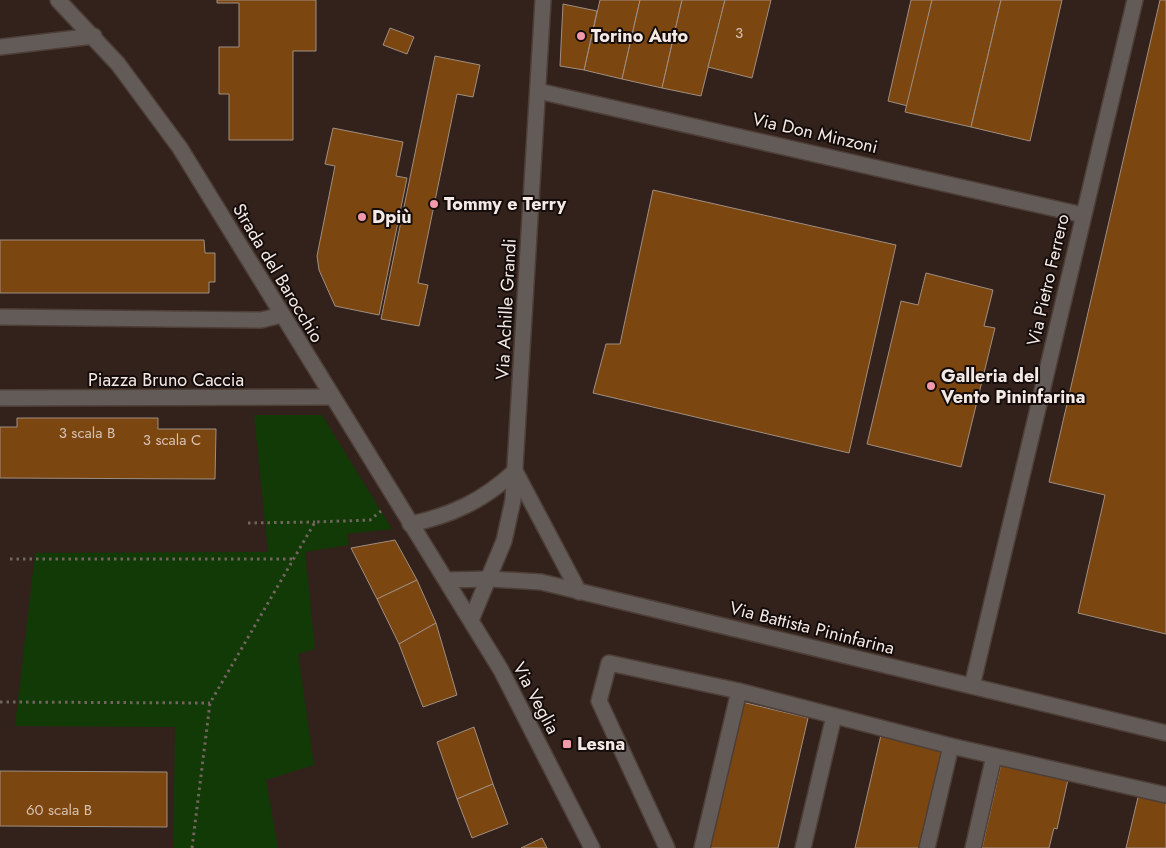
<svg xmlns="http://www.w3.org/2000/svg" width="1166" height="848" font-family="Jost,sans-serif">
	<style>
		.green { fill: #123a07 }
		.building { fill: #7c4610; stroke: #9f8e81 }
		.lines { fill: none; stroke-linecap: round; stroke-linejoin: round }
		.minor-casing { stroke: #4d3e37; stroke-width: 18 }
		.path { stroke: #72645e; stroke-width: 3; stroke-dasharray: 2.5 4; stroke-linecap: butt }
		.minor { stroke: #635b57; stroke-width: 15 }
		.poi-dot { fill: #f29aac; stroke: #150d0b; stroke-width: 2 }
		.labels { text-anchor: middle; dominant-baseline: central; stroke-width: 4; stroke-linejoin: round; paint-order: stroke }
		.number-label { font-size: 15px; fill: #d6c0af }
		.poi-label { font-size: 18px; font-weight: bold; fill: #f4e9e4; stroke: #150d0b; text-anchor: start }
		.street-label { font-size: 18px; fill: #f4e9e4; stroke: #150d0b }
	</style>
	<rect width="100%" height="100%" fill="#32221b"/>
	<polygon class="green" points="254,415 322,415 392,529 347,534 349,545 305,552 315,649 298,654 314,765 266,780 278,848 173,848 175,727 15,726 35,553 268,552"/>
	<g class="building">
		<polygon points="217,0 316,0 316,51 293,51 293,140 229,140 229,94 219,94 219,47 239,47 239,3 217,3"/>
		<polygon points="600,0 640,0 622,79 584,70"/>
		<polygon points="640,0 682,0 662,88 622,79"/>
		<polygon points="682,0 725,0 701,96 662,88"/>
		<polygon points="725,0 771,0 752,78 708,67"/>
		<polygon points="911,0 932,0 908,106 888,101"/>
		<polygon points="932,0 1001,0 971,127 905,112"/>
		<polygon points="1001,0 1062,0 1030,141 971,127"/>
		<polygon points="1160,0 1166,0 1166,634 1078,613 1105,495 1049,482"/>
		<polygon points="563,4 597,11 584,70 560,66"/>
		<polygon points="390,28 414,37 407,54 383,45"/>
		<polygon points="435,56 480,65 473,97 457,94 418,283 428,285 419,326 381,319"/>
		<polygon points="333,128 403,142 396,176 407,178 379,315 335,306 319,270 317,256 335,166 325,164"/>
		<polygon points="653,190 896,245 849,453 593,393 606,344 620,344"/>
		<polygon points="0,240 204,240 205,253 215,253 215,282 209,282 209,293 0,293"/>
		<polygon points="926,273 993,290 984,326 995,328 961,467 867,444 901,301 918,305"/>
		<polygon points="17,418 158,418 158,429 216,429 215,479 0,478 0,427 17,427"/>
		<polygon points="395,540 417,580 377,599 351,548"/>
		<polygon points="417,580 436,623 399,644 377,599"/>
		<polygon points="436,623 457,695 423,707 399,644"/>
		<polygon points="742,702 808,718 778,848 708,848"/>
		<polygon points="474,727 493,784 457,799 437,742"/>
		<polygon points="881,735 947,750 924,848 855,848"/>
		<polygon points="1002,760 1069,775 1057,829 1054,828 1049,848 982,848"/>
		<polygon points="0,771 167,772 167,827 0,826"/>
		<polygon points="493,784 508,824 472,838 457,799"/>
		<polygon points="1139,793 1166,799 1166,848 1126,848"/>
		<polygon points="542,838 547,848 521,848"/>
	</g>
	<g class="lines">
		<g class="minor-casing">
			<g id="minor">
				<polyline points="58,0 118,64 180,148 501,670 592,848"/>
				<polyline points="0,47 94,36"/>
				<polyline points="538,91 1083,215"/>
				<polyline points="0,317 261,320 282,315"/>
				<polyline points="0,398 332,397"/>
				<path d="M410,524C451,516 484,500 515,471L579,592"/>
				<polyline points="446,580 490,579 541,582 1166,733"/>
				<polyline points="471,620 504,541 513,500 543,0"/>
				<polyline points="972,686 1135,0"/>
				<polyline points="667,848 599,701 609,663 739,691"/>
				<polyline points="702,848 739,691 951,746 1166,795"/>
				<polyline points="803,848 834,716"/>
				<polyline points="927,848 951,746"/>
				<polyline points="973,848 994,756"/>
			</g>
		</g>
		<g class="path">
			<polyline points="248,523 315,522"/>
			<polyline points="10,559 293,559"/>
			<polyline points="0,702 210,703"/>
			<polyline points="192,848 210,703 315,522 370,520 381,511"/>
		</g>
		<use href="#minor" class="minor"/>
	</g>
	<g class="poi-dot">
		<circle cx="581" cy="36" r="5"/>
		<circle cx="434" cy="204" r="5"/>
		<circle cx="362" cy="217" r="5"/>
		<circle cx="931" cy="386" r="5"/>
		<rect x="562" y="739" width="10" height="10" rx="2.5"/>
	</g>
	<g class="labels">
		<g class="number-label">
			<text x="739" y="33">3</text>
			<text x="87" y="433">3 scala B</text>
			<text x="172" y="440">3 scala C</text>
			<text x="59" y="810">60 scala B</text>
		</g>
		<g class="poi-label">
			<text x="591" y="36">Torino Auto</text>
			<text x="444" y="204">Tommy e Terry</text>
			<text x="372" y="217">Dpiù</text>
			<text x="941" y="376">Galleria del<tspan x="941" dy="21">Vento Pininfarina</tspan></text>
			<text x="577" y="744">Lesna</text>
		</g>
		<g class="street-label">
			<text transform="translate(815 133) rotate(13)">Via Don Minzoni</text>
			<text transform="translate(278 273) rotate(59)">Strada del Barocchio</text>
			<text transform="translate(1048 280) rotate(-77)">Via Pietro Ferrero</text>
			<text transform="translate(506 309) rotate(-87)">Via Achille Grandi</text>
			<text x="166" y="380">Piazza Bruno Caccia</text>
			<text transform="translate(812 628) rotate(14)">Via Battista Pininfarina</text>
			<text transform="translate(536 698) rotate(62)">Via Veglia</text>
		</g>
	</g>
</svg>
